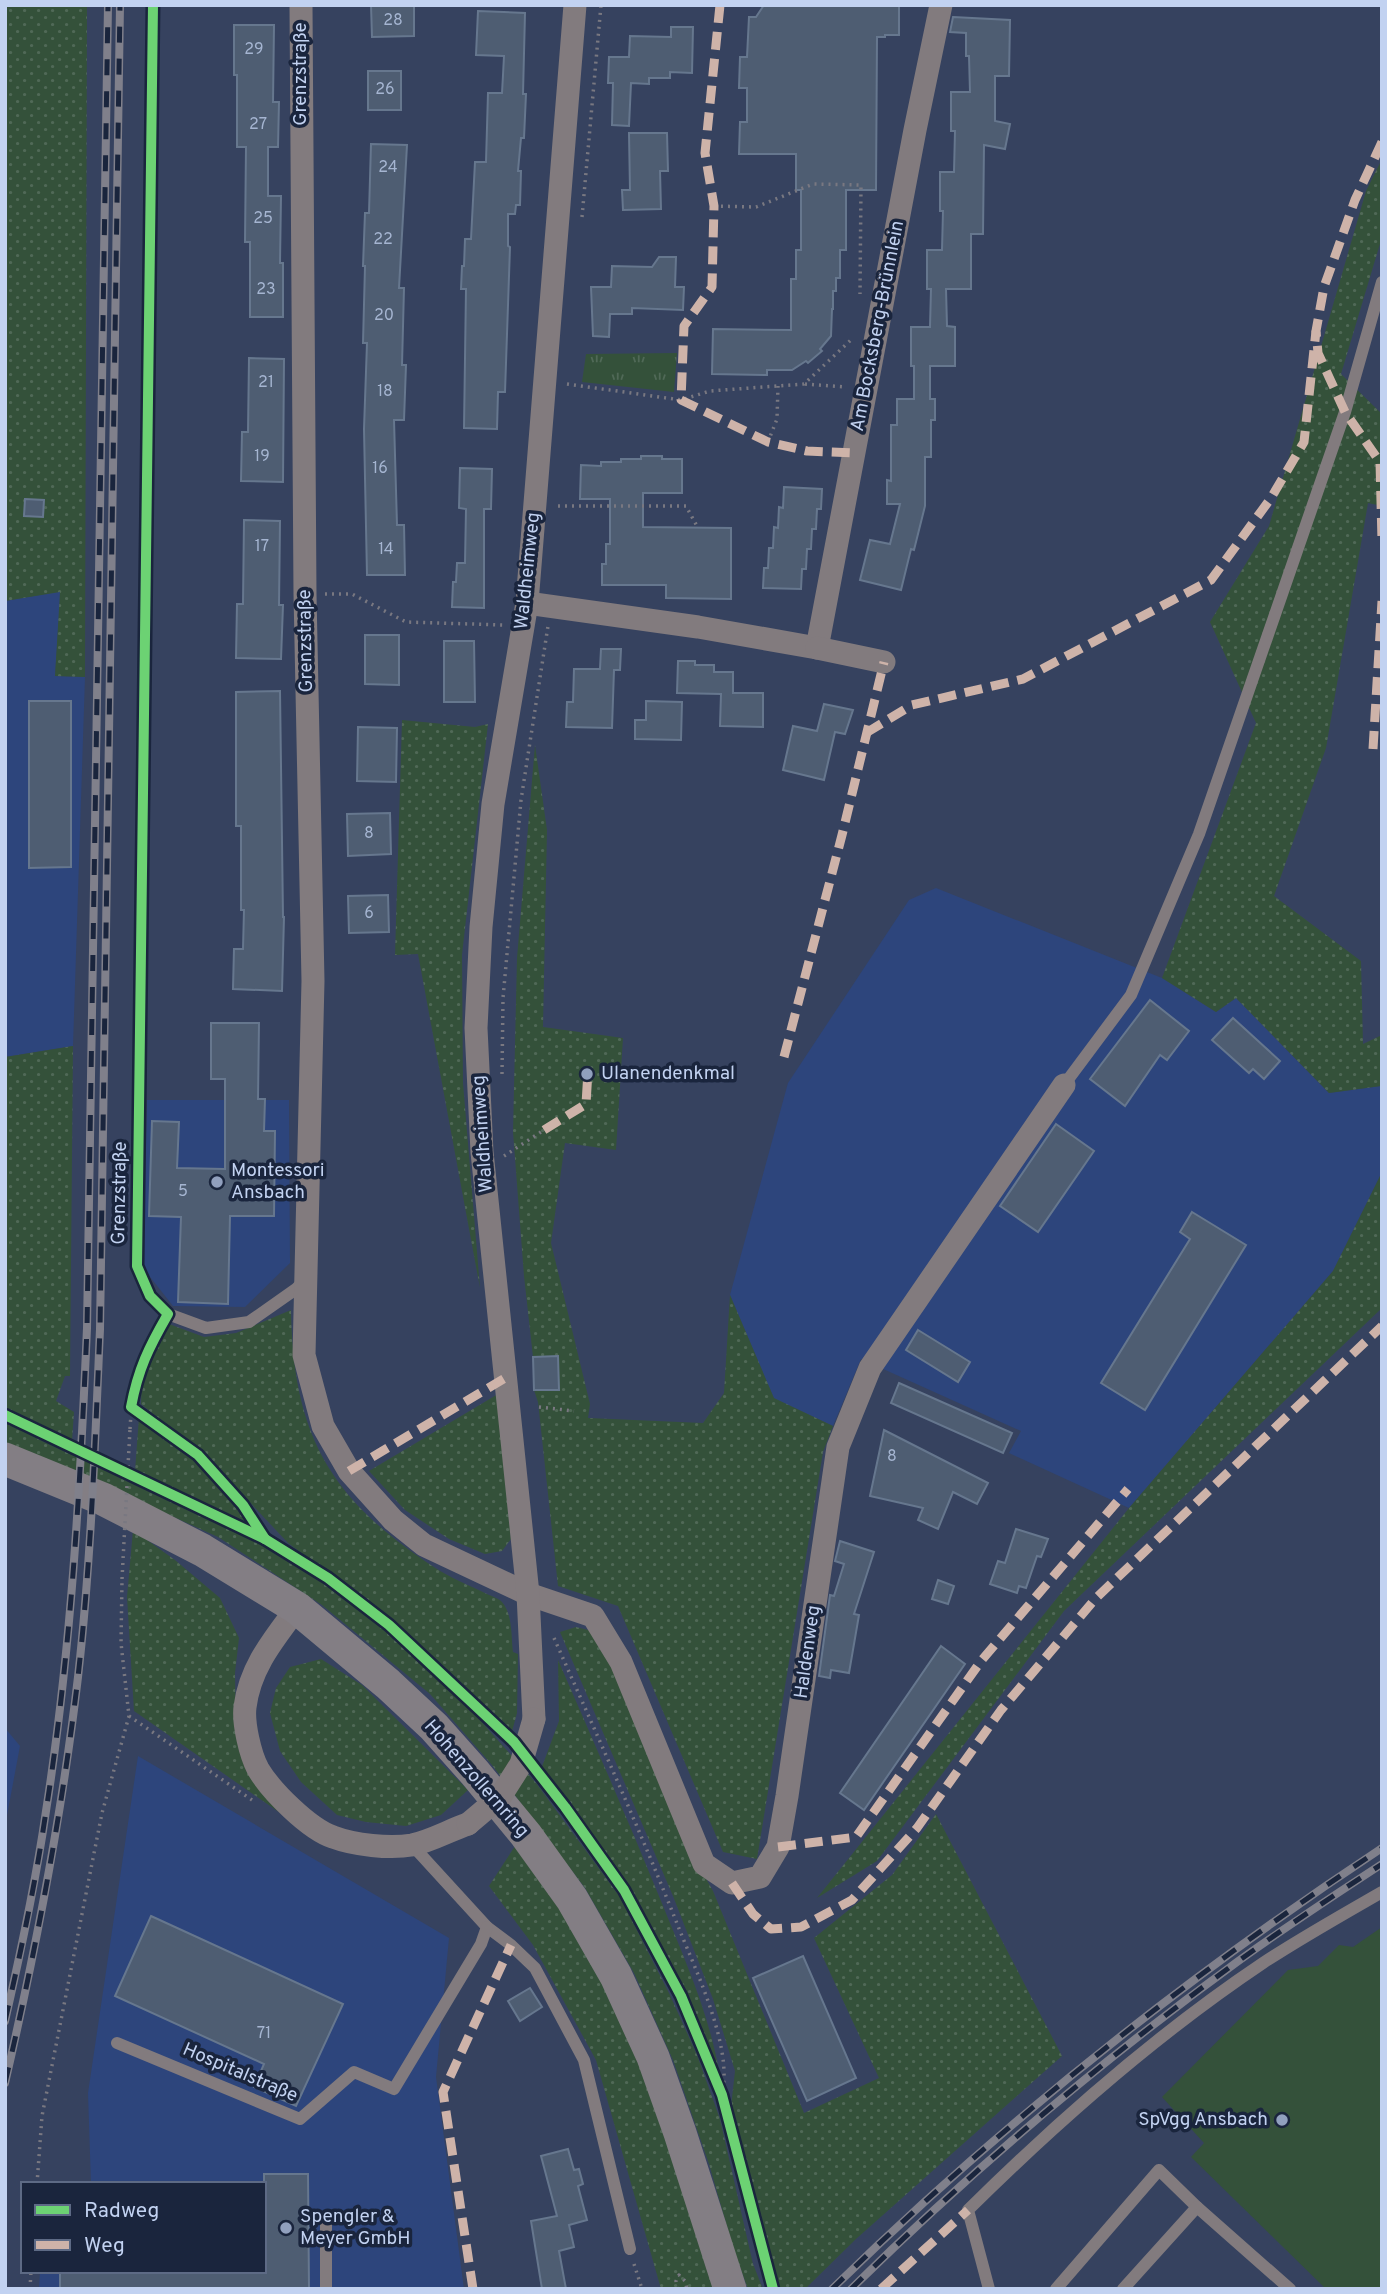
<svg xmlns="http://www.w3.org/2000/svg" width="1387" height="2294" font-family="Overpass,sans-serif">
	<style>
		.built { fill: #2d457c }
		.grass { fill: url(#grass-dots) }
		.park { fill: url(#park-tufts) }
		.pitch { fill: #34513a }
		.building { fill: #4e5d72; stroke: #66778e; stroke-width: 2 }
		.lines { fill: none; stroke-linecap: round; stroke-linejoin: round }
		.path { stroke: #797881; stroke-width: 3.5; stroke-dasharray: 2 5; stroke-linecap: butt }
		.lane { stroke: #827b7e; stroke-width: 12 }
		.street { stroke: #827b7e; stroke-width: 23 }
		.secondary { stroke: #837e84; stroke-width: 33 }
		.rail-casing { stroke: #80808b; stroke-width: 8 }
		.rail { stroke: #1a253d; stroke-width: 5; stroke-dasharray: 16; stroke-linecap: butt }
		.path-bridge { stroke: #797881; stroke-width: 3.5; stroke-dasharray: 2 5; stroke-linecap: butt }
		.street-bridge { stroke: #827b7e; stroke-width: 23 }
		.quiet { stroke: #ceb3a9; stroke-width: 9; stroke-dasharray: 18 9; stroke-linecap: butt }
		.cycleway-casing { stroke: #1a253d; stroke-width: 15 }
		.cycleway { stroke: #6cd273; stroke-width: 10 }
		.poi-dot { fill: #91a0be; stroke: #1a253d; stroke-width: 2.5 }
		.labels { text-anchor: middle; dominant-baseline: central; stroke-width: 7; stroke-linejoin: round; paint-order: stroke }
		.number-label { font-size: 16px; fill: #a5b5d1 }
		.street-label { font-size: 19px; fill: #c2d2f1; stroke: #1a253d }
		.poi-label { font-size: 19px; fill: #c2d2f1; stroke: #1a253d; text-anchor: start }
	</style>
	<defs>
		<pattern id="grass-dots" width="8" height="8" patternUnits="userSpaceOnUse" patternTransform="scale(1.75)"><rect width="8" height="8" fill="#34513a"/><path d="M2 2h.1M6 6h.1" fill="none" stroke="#506957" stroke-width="1.8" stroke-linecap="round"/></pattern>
		<pattern id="park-tufts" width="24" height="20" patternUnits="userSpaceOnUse" patternTransform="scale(1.75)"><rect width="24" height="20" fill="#34513a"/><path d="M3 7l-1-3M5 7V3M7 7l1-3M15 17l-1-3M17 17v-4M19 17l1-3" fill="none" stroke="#506957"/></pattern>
	</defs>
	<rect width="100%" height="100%" fill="#36425f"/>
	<g class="built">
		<polygon points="61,591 55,676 85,677 73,1046 5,1057 5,601"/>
		<polygon points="936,888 1162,978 1216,1012 1236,998 1329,1093 1381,1086 1382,1172 1333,1271 1129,1508 1009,1453 1021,1431 861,1359 833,1426 774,1399 730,1295 788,1083 909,900"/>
		<polygon points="147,1100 289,1100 290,1263 245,1307 173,1306 143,1268"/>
		<polygon points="5,1728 20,1746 5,1826"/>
		<polygon points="138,1756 449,1938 436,2077 464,2289 39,2289 40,2271 264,2271 264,2184 91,2184 88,2093"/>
	</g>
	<g class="grass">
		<polygon points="5,5 87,5 85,677 55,676 60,592 5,601"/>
		<polygon points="1382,159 1382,237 1341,374 1382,414 1382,506 1368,503 1326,748 1274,896 1361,961 1363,1044 1382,1035 1382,1089 1381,1086 1329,1093 1236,998 1216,1012 1162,978 1256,723 1210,622 1269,526 1366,191"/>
		<polygon points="402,720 475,727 488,724 462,955 463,1083 480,1288 418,954 395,955"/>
		<polygon points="535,745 547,830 543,1027 623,1038 616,1150 565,1143 551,1243 590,1404 588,1418 703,1423 724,1393 730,1295 774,1398 833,1426 823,1452 757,1859 723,1852 618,1606 558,1586 538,1402 534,1390 559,1389 558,1357 533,1357 524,1276 513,1132 517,958"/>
		<polygon points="73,1046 70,1376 65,1376 56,1401 74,1412 72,1441 5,1411 5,1057"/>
		<polygon points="1382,1172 1382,1308 1064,1611 877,1861 817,1898 1129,1508 1333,1271"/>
		<path d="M291,1310C293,1435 330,1499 434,1567C450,1578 469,1585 487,1594C491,1596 498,1598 501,1601C513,1613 511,1637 513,1652L518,1654L517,1713L511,1735L385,1614L288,1543L214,1464L141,1404L142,1376L169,1324L204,1337L236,1333Z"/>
		<polygon points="498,1394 511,1539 502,1551 485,1554 449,1539 405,1510 369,1471"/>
		<polygon points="139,1417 199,1464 251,1524 135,1471"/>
		<polygon points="5,1422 42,1441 261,1543 349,1600 404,1644 479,1719 536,1783 620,1897 669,1993 697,2055 720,2119 753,2264 763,2289 748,2289 734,2251 709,2164 673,2060 634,1973 585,1888 492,1765 430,1694 322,1605 218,1537 72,1471 5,1446"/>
		<polygon points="133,1530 175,1560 220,1598 239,1638 235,1673 236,1733 283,1815 134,1711 127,1597"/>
		<polygon points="576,1627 592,1631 605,1651 678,1829 713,1891 804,2113 879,2078 814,1938 892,1875 936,1814 1062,2056 856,2239 805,2289 773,2289 765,2270 730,2116 735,2071 713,1999 673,1896 560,1632"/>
		<polygon points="321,1659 362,1685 468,1790 441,1815 406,1826 366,1822 337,1815 301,1782 280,1751 270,1713 276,1688 290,1667"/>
		<path d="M558,1660C593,1740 628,1820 661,1901C684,1958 711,2017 720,2078L671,1969L619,1874L540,1772L559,1721Z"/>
		<polygon points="515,1846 574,1925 649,2076 715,2289 661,2289 596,2060 533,1945 489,1886"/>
	</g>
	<polygon class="park" points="677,353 674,392 582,382 586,354"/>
	<polygon class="pitch" points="1382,1927 1382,2289 1326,2289 1191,2157 1204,2143 1162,2097 1288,1970 1318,1966 1339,1945 1353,1947"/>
	<g class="building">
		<polygon points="371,5 414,5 414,36 372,37"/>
		<polygon points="764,5 899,5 899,35 885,35 885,37 877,37 876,190 846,190 846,250 840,250 840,278 836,278 836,291 833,291 833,309 832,309 831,336 820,349 822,351 808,363 806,361 792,370 767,370 767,375 712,374 713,329 791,330 791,279 796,279 796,250 801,250 801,190 796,190 796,154 739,154 740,122 747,122 747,88 739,88 740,57 747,57 749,17 756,17"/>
		<polygon points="478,11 525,13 523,94 526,94 524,138 521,138 518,171 521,171 520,205 516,205 515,214 508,214 508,246 510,247 505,392 498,392 497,429 464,428 466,289 461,289 462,266 464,266 465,239 471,239 475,162 486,162 488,93 502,93 503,75 504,56 476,55"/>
		<polygon points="953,17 1010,20 1009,76 995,76 995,121 1010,124 1005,149 984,145 983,234 971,234 971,289 946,289 947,326 955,327 955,366 930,366 930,399 935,399 935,420 931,420 931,457 925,457 925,506 914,550 911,549 901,590 860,580 870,540 890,544 900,504 887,504 887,480 891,481 891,425 897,425 897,399 914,399 914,366 911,366 911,327 930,327 931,289 927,289 927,250 942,250 943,211 940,211 940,172 954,172 955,131 951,131 951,92 970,92 969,56 966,56 966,33 950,32"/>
		<polygon points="234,25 274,25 273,102 279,102 278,147 268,147 268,196 281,196 280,263 283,263 283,317 250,317 250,242 245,242 246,147 237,147 237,75 234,75"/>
		<polygon points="671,27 693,27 692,73 670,72 670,78 649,78 649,84 631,83 629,126 612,125 613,83 608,83 609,57 629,57 630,36 671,37"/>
		<rect x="368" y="71" width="33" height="39"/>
		<polygon points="629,133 667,133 668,171 660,171 661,209 623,210 622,190 630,190"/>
		<polygon points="371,144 407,145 399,288 404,288 402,365 406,365 404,420 394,420 397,525 404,525 405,575 367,575 364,429 367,343 363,343 365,266 363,266 365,213 369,213"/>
		<polygon points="659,257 676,257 675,287 684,287 683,310 632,308 632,314 610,314 609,337 593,336 591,287 611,287 612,266 652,267"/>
		<polygon points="249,358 284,359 283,482 241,481 242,432 248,432"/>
		<polygon points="641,456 662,456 662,459 682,459 682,493 643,493 643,527 731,528 731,599 666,598 666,585 602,585 602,564 606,564 606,544 610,544 610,499 580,499 581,465 601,466 601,462 621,462 621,459 641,459"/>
		<polygon points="460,468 492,469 491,509 484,509 484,608 452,607 453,582 456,582 457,563 465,563 466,509 459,508"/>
		<polygon points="784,487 822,489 821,509 817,509 816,529 812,529 811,549 807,549 806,569 802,569 801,589 763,588 764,568 768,568 769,548 773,548 774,527 778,528 779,507 783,508"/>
		<polygon points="25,499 44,500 43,517 24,516"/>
		<polygon points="244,520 280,521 279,605 283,605 281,659 236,658 237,604 243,604"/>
		<polygon points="365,635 399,635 399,685 365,684"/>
		<polygon points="444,641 474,641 475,702 444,702"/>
		<polygon points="601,649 621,649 620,670 614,670 612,728 566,727 567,702 573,702 574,669 600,669"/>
		<polygon points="678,661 695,661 695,665 714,665 714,672 733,672 733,693 763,693 763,727 720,726 721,694 677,693"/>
		<polygon points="280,691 283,917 284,917 282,991 233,989 234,949 243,949 244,910 241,910 241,826 236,826 236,692"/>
		<polygon points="29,701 71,701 71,867 29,868"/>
		<polygon points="646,701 682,702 681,740 635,739 635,720 646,720"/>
		<polygon points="824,704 853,710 845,734 835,732 824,780 783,770 793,726 817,731"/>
		<polygon points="358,727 397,728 396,782 357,781"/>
		<polygon points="390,813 391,854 348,856 347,814"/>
		<polygon points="388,895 389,932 349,933 348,896"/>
		<polygon points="1150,1000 1189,1031 1167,1060 1160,1055 1125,1106 1090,1079"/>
		<polygon points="1233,1018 1280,1061 1264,1079 1253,1069 1249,1073 1212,1040"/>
		<polygon points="211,1023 259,1023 258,1099 265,1099 264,1131 275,1131 274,1216 230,1216 228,1304 178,1302 181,1217 149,1216 152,1121 179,1122 177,1168 225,1169 225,1079 211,1079"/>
		<polygon points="1056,1124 1094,1151 1038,1232 1000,1206"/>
		<polygon points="1192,1212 1246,1245 1145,1410 1101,1383 1190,1239 1180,1232"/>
		<polygon points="918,1330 970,1362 958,1382 906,1350"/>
		<polygon points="558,1356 559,1390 534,1390 533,1357"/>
		<polygon points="899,1383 1012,1433 1003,1453 891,1403"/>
		<polygon points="884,1430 988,1483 977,1504 953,1492 938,1529 918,1520 923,1508 870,1496"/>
		<polygon points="1016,1529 1048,1539 1041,1557 1037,1556 1026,1588 1019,1586 1017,1593 990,1584 998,1561 1005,1563"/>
		<polygon points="840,1541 874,1552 854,1614 859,1615 849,1673 831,1670 830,1678 819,1676 830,1595 834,1596 844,1564 835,1561"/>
		<polygon points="938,1580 954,1586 948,1604 932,1599"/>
		<polygon points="941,1646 965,1664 864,1810 840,1793"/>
		<polygon points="151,1916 343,2004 296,2106 254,2087 264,2064 115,1996"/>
		<polygon points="803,1956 856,2078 807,2101 753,1978"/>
		<polygon points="530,1988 542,2007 520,2021 508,2001"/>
		<polygon points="568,2149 574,2170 579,2169 583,2184 578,2186 587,2220 569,2225 574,2247 559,2251 566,2289 542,2289 531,2221 557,2216 541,2156"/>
		<polygon points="264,2174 308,2174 309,2289 60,2289 60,2273 264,2271"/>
	</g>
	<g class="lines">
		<g class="path">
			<polyline points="714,206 756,207 813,184 861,185 860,294"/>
			<polyline points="582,217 601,5"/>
			<polyline points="567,384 681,400 710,391 804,384 853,338"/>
			<polyline points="805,384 846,387"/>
			<polyline points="768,442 777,419 778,386"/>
			<polyline points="558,506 686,506 698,528"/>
			<polyline points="325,594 352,594 406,622 503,625"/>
			<polyline points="502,1074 503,998 521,800 548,626"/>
			<polyline points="504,1156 544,1130"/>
			<polyline points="131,1407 198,1455 243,1505 265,1539"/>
			<polyline points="539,1407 574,1411"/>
			<polyline points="5,1415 265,1539 328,1578 389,1625 507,1736"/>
			<path d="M130,1429C132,1389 141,1362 160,1328"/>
			<path d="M554,1638C597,1735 641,1832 680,1931C697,1973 733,2049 722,2093"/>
			<polyline points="129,1716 252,1800"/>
			<polyline points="539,1774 624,1890 681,1996 722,2095 773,2289"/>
			<polyline points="37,2184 42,2116 102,1813 129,1716 121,1643 122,1579"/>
			<polyline points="634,2264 642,2289"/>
			<polyline points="30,2289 31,2271"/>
			<polyline points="677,2289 676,2281 679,2275 685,2281 687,2289"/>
		</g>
		<g class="lane">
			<polyline points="139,1062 137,1266 150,1296 168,1314 206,1328 249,1322 296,1289 306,1279"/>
			<polyline points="1064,1085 1131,995 1199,834 1345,412 1382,282"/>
			<polyline points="412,1845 487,1927 511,1945 535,1968 584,2060 630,2249"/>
			<polyline points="117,2043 300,2119 354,2072 394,2089 481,1944 487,1927"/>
			<polyline points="326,2218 326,2289"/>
			<path d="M989,2289L968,2210C1058,2121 1157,2034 1263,1963C1301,1938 1342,1915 1382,1892"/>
			<polyline points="1056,2289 1159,2170 1197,2207"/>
			<polyline points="1123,2289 1197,2207 1290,2289"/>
		</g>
		<g class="street">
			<polyline points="301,5 305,594 313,981 304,1355 323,1426 349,1471 393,1520 424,1545 528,1594 593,1616 621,1662 704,1864 732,1883 760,1877 778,1847 787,1796 838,1447 870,1368 1064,1085"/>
			<polyline points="527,603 698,627 817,648 915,130 941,5"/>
			<polyline points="817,648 884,662"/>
			<path d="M297,1608C274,1639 250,1667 245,1707C243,1723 250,1754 258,1769C271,1791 309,1829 333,1837C354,1845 390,1849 412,1845C431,1841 450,1830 468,1824"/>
			<polyline points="534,1719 528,1594 482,1152 476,1028 481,927 493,804 527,603 575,5"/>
		</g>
		<polyline class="secondary" points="5,1459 103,1499 202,1550 297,1608 388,1684 434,1727 475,1773 526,1835 572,1899 616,1976 653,2057 680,2133 730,2289"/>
		<g class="rail-casing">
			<g id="rail">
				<path d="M5,2021C21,1951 36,1881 46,1811C71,1652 80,1490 87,1328L108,5"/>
				<path d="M5,2083C36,1949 62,1814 78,1677C91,1562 95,1445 100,1329L120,5"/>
				<path d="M832,2289C1001,2124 1185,1978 1382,1848"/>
				<path d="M851,2289C971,2171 1101,2061 1237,1962C1284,1928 1333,1896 1382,1864"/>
			</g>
		</g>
		<use href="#rail" class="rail"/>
		<polyline class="path-bridge" points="122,1579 130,1429"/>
		<polyline class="street-bridge" points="468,1824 500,1797 521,1764 534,1719"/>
		<g class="quiet">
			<polyline points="720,5 705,153 714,206 712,287 684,326 681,400 768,442 807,451 855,453"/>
			<polyline points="1382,142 1355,200 1324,287 1316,331 1318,353 1345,412 1380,462 1382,541"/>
			<polyline points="866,733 912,705 1023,679 1211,580 1271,498 1304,442 1316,331"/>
			<polyline points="1373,749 1382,601"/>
			<polyline points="784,1057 842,835 884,662"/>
			<polyline points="544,1130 586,1104 588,1071"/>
			<polyline points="349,1471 505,1378"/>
			<polyline points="778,1847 856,1837 981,1661 1128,1489"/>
			<polyline points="732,1883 753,1914 771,1929 801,1927 852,1900 917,1828 1001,1710 1096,1598 1382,1326"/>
			<polyline points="473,2289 443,2092 511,1945"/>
			<polyline points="881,2289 968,2210"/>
		</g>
		<g class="cycleway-casing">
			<g id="cycleway">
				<path d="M153,5L137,1266L150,1296L168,1314C149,1347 138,1369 131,1407L198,1455L243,1505L265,1539"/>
				<polyline points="5,1415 265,1539 328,1578 389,1625 514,1742 565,1807 624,1890 681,1996 722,2095 773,2289"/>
			</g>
		</g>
		<use href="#cycleway" class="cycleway"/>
	</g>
	<g class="poi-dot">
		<circle cx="587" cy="1074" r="7"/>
		<circle cx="217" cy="1182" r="7"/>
		<circle cx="1282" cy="2120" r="7"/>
		<circle cx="286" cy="2228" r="7"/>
	</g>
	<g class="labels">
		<g class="number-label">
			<text x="393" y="21">28</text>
			<text x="254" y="50">29</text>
			<text x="385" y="90">26</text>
			<text x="258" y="125">27</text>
			<text x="388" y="168">24</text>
			<text x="263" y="219">25</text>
			<text x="383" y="240">22</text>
			<text x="266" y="290">23</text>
			<text x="384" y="316">20</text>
			<text x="266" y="383">21</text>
			<text x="385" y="392">18</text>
			<text x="262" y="457">19</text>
			<text x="380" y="469">16</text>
			<text x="262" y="547">17</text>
			<text x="386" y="550">14</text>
			<text x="369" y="834">8</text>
			<text x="369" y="914">6</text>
			<text x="183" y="1192">5</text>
			<text x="892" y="1457">8</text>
			<text x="264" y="2034">71</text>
		</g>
		<g class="street-label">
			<text transform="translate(301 74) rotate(-90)">Grenzstraße</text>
			<text transform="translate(878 326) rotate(-79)">Am Bocksberg-Brünnlein</text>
			<text transform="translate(528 571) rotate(-84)">Waldheimweg</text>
			<text transform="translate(306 641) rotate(-91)">Grenzstraße</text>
			<text transform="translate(483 1134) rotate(-94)">Waldheimweg</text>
			<text transform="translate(120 1193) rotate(-89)">Grenzstraße</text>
			<text transform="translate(808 1652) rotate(-82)">Haldenweg</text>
			<text transform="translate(476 1779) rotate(49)">Hohenzollernring</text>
			<text transform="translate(240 2073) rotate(23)">Hospitalstraße</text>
		</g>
		<g class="poi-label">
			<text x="601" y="1074">Ulanendenkmal</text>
			<text x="231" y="1171">Montessori<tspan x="231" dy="22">Ansbach</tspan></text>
			<text x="1268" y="2120" text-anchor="end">SpVgg Ansbach</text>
			<text x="300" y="2217">Spengler &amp;<tspan x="300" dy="22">Meyer GmbH</tspan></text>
		</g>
	</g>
	<rect width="1387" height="2294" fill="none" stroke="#c2d2f1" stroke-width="14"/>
	<rect x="21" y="2182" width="245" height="91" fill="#1a253d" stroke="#5d6a85" stroke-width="2"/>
	<rect x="35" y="2205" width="35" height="10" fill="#6cd273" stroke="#5d6a85" stroke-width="2"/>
	<text x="84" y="2217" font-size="21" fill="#c2d2f1">Radweg</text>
	<rect x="35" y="2240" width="35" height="10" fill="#ceb3a9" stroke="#5d6a85" stroke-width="2"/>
	<text x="84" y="2252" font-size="21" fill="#c2d2f1">Weg</text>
</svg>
